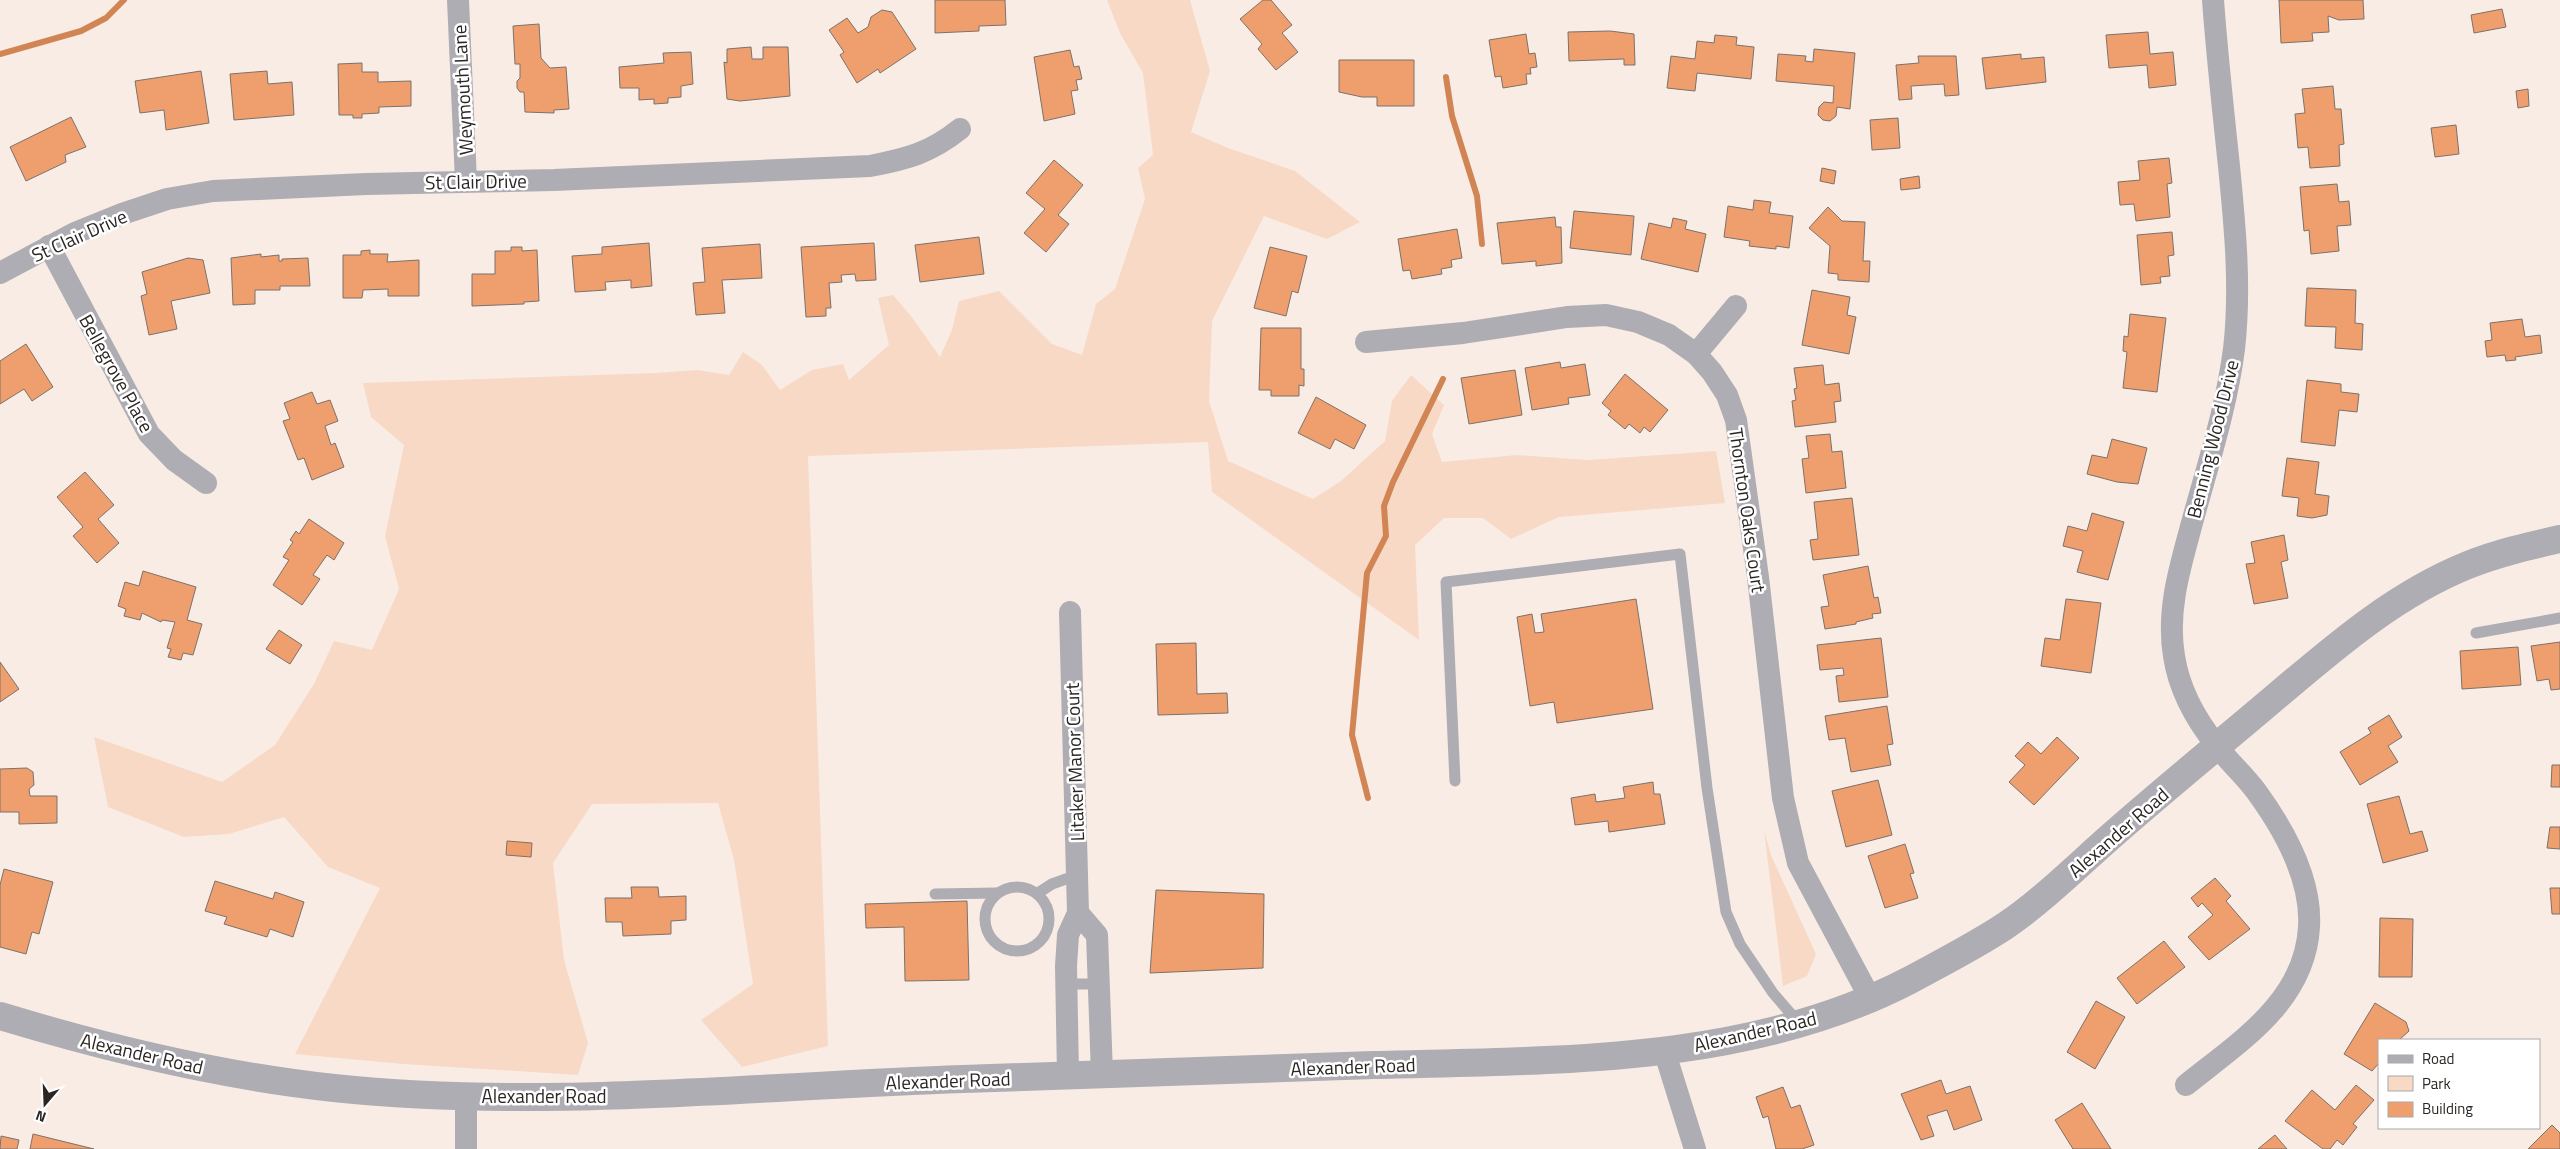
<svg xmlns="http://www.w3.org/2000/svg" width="2560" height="1149" font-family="'Titillium Web',sans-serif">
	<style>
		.green { fill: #f8d9c6 }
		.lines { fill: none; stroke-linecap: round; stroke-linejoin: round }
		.stream { stroke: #d28554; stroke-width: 6 }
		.building { fill: #ef9f6e; stroke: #7d716a }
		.service { stroke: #aeadb3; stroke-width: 11 }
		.minor { stroke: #aeadb3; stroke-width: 22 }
		.tertiary { stroke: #aeadb3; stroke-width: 28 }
		.labels { text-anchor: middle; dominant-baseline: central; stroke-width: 5; stroke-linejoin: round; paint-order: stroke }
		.street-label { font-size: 19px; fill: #2b2623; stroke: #fff }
	</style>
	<rect width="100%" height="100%" fill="#f9ece4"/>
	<g class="green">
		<polygon points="1107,0 1190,0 1210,71 1191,132 1228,148 1295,171 1360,222 1327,239 1264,216 1212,321 1209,401 1228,461 1313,499 1341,481 1385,441 1392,401 1411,375 1444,405 1432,434 1442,462 1517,455 1588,460 1716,451 1725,503 1559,517 1511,539 1483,518 1444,518 1415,545 1419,640 1212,492 1208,442 808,456 828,1046 742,1067 701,1020 753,984 734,860 718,803 592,804 553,863 564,960 588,1043 578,1075 403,1064 295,1054 380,888 328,867 284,817 229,834 184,837 108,807 94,737 222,782 275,745 314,684 334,641 372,650 399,589 385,536 404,445 371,417 363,383 657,373 697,370 729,375 743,352 762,365 780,390 812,370 843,364 849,380 889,345 878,298 893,295 911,316 940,357 952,330 959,301 999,291 1052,344 1082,355 1096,304 1115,289 1145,199 1138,168 1153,155 1143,73 1120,33"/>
		<polygon points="1764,830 1771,855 1816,954 1807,976 1783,986"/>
	</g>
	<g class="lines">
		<g class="stream">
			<polyline points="0,54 81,31 106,18 124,0"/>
			<polyline points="1446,77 1452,116 1477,196 1482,244"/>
			<polyline points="1368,798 1352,735 1367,573 1386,536 1384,506 1393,482 1443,379"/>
		</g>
	</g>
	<g class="building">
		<polygon points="935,0 1005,0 1006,25 979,26 979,31 935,33"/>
		<polygon points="1263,0 1271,0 1292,25 1282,33 1298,52 1276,70 1258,49 1262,44 1240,19"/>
		<polygon points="2279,0 2363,0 2364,19 2339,20 2328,16 2329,32 2312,33 2313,41 2281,43"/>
		<polygon points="2502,9 2506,27 2474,33 2471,15"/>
		<polygon points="882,10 892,12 916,49 880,73 878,69 857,83 840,55 844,52 829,30 847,18 858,33 868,27 871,17"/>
		<polygon points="539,24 541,58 550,68 566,67 569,109 554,110 554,113 525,112 524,92 520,92 517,88 517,81 520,78 520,64 515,64 513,26"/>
		<polygon points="1610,31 1634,34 1635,65 1624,65 1624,59 1569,61 1568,32"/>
		<polygon points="2148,32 2150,54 2173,52 2176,85 2149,88 2147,65 2109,68 2106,35"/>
		<polygon points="1526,34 1529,54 1535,53 1537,67 1530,68 1531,74 1526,74 1527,84 1503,88 1501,76 1495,77 1489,40"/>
		<polygon points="1715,35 1737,37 1736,45 1754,47 1751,79 1697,73 1695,91 1667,88 1671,56 1695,59 1697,41 1714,43"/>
		<polygon points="751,47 752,59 763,59 763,47 788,47 790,96 740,101 727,99 724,62 727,63 727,49"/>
		<polygon points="1814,49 1855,53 1850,109 1837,107 1836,116 1830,121 1823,120 1818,115 1819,107 1824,102 1833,103 1834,86 1776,81 1778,54 1806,56 1805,61 1813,62"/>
		<polygon points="1070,50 1074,67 1079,66 1082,79 1076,80 1078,90 1071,91 1075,114 1044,121 1034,57"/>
		<polygon points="691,52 693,84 681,86 681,97 668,98 668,103 654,104 654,99 639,100 639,88 620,88 619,67 664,63 663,53"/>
		<polygon points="2021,54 2021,59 2044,57 2046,82 1986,89 1982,58"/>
		<polygon points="1918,56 1956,56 1959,95 1945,96 1944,84 1911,86 1912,99 1899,100 1896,65 1919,63"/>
		<polygon points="1339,60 1414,60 1414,106 1377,106 1377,97 1362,97 1339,92"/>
		<polygon points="362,63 362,72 378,72 378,82 411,81 411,106 379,107 379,113 362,114 362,118 353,118 353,115 339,115 338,64"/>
		<polygon points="201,71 209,123 166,130 164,110 140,113 135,81"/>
		<polygon points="267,71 268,84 292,82 294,115 234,120 230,74"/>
		<polygon points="2333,86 2335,109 2341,109 2344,144 2339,145 2340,166 2310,168 2308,147 2298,148 2295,114 2305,113 2302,89"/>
		<polygon points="2528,89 2529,106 2518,108 2516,91"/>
		<polygon points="71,117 86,147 65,155 66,162 26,181 10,147"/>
		<polygon points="1898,118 1900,148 1872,150 1870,120"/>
		<polygon points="2456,125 2459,154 2435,157 2431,128"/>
		<polygon points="2169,158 2172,183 2167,184 2170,217 2136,221 2134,204 2120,205 2118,182 2140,180 2138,161"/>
		<polygon points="1054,160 1083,185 1058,215 1069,224 1046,252 1024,233 1045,209 1026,193"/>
		<polygon points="1822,168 1836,171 1834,184 1820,181"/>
		<polygon points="1919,176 1920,188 1901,190 1900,179"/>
		<polygon points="2337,184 2339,202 2349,201 2351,225 2337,226 2339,251 2311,254 2309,230 2304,231 2300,187"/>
		<polygon points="1754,200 1771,202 1769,213 1793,216 1789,248 1776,246 1776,249 1749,246 1750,241 1724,237 1728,206 1753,210"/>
		<polygon points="1828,207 1842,221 1865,222 1863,261 1870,261 1869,282 1838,280 1838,274 1828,273 1830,246 1809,228"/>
		<polygon points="1574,211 1634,216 1631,255 1570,248"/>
		<polygon points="1555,217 1556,227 1561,227 1562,263 1536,266 1536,261 1502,264 1497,223"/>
		<polygon points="1673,218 1687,221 1685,229 1706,234 1698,272 1641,259 1649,223 1671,228"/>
		<polygon points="1457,229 1462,258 1451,260 1452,267 1441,269 1442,274 1412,279 1410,270 1403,271 1398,239"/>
		<polygon points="2172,232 2174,255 2168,256 2170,276 2160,277 2161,283 2141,285 2137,235"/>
		<polygon points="979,237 984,274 920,282 915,245"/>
		<polygon points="649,243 652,286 631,288 631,280 605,282 606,290 575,292 572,256 602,254 602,247"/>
		<polygon points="874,243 876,280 856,281 855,274 841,275 842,282 829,283 831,308 826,308 826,316 806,317 801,247"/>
		<polygon points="760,244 762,278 722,280 725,313 696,315 693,283 705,282 702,248"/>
		<polygon points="511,247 522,247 522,251 537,250 539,301 524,302 524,304 472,306 472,274 495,274 495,251 511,251"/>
		<polygon points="1270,247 1307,256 1298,293 1292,291 1286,316 1254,308"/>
		<polygon points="370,250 370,254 388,254 387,262 419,260 419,296 388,296 388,289 363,290 362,298 343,298 343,255 361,255 361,251"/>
		<polygon points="261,254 261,257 279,255 279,261 282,261 282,259 308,258 310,286 280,286 280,290 255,290 255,304 233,305 231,258"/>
		<polygon points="188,258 203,260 210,293 171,301 177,329 149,335 141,296 147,294 142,272"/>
		<polygon points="2307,288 2356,290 2355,323 2363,324 2362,350 2335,348 2336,327 2305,326"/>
		<polygon points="1812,290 1850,297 1847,315 1856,317 1849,354 1802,345"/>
		<polygon points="2130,314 2166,318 2157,392 2123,388 2127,352 2123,351 2124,336 2128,337"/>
		<polygon points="2522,319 2525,337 2540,335 2542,353 2515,357 2516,360 2506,361 2505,355 2487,357 2485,341 2492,340 2490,323"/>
		<polygon points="1261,328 1301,328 1301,369 1304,369 1304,386 1299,385 1299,396 1271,396 1271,390 1259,390"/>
		<polygon points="26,344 53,387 32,401 24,389 0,404 0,361"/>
		<polygon points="1560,362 1561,368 1585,364 1590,395 1568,398 1569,404 1532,410 1525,368"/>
		<polygon points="1823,365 1825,385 1839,383 1841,401 1834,402 1836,422 1795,427 1792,401 1796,400 1794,389 1797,388 1794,368"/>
		<polygon points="1515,370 1522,415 1469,424 1461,378"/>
		<polygon points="1625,374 1668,410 1650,432 1644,427 1640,433 1629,424 1625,429 1608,415 1611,411 1602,403"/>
		<polygon points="2307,380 2341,384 2341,392 2359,394 2357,412 2339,410 2335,446 2301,442"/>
		<polygon points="312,392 317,404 330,400 338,421 325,426 331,445 335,443 344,467 312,480 304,458 298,460 283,421 290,419 284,403"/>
		<polygon points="1316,397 1366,425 1354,449 1335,439 1330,449 1298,433"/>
		<polygon points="1830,434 1832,452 1842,451 1846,488 1806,493 1802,459 1809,458 1806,436"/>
		<polygon points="2112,439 2147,448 2138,484 2117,482 2087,474 2092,455 2107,458"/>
		<polygon points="2287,458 2319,462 2315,494 2329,496 2327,515 2312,518 2297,516 2299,498 2282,496"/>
		<polygon points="85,472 114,505 98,519 119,543 97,563 73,536 83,527 57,497"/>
		<polygon points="1852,498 1859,555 1813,560 1810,540 1818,539 1814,502"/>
		<polygon points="2092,513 2124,522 2108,580 2077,572 2083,551 2063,546 2068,526 2087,531"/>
		<polygon points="309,519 344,543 334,560 327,555 313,575 320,579 302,605 273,585 289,560 283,557 293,542 290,540 296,531 299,534"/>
		<polygon points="2284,535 2288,560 2281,562 2288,598 2254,604 2246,564 2255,563 2251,542"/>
		<polygon points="1868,566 1874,598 1878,597 1881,613 1872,614 1873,618 1856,622 1856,624 1825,629 1821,607 1829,606 1823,575"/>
		<polygon points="143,571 196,587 187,620 202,624 193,655 183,653 181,660 168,657 171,649 167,648 175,622 162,620 161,622 142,613 140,620 124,616 126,609 118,606 125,582 139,586"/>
		<polygon points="1636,599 1653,709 1557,723 1554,702 1530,706 1517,617 1532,614 1535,633 1544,632 1541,614"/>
		<polygon points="2066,599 2101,603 2091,673 2041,666 2045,638 2060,640"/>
		<polygon points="279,630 302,645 290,664 266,649"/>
		<polygon points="1881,638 1888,697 1839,702 1836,676 1844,675 1843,668 1820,670 1817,645"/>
		<polygon points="2560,642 2560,689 2551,690 2549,679 2537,681 2531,646"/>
		<polygon points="1196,643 1197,694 1227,693 1228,713 1158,715 1156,644"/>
		<polygon points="2518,647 2521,685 2462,689 2460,651"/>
		<polygon points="0,662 19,689 0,702"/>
		<polygon points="1887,706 1893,744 1887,745 1891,765 1851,772 1845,738 1829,740 1825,716"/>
		<polygon points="2389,715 2402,737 2388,746 2398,762 2360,785 2340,752 2371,733 2368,728"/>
		<polygon points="2057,737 2079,758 2034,805 2009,782 2025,765 2015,756 2028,742 2041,754"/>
		<polygon points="2552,765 2560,765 2560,787 2551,787"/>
		<polygon points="27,768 33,772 34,785 29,789 30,796 57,796 57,823 19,824 19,812 0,812 0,769"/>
		<polygon points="1878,780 1892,835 1846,847 1832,791"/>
		<polygon points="1653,782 1654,794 1660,794 1665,824 1609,832 1608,821 1575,825 1571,798 1595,794 1596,802 1625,798 1623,787"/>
		<polygon points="2399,796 2410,834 2422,831 2428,851 2383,863 2367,804"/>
		<polygon points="2550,827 2560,827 2560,849 2547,848"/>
		<polygon points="507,841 532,843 531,857 506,855"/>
		<polygon points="1905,844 1914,873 1910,874 1918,898 1885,908 1868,856"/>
		<polygon points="4,869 53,882 39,934 32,932 26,954 0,947 0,885"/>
		<polygon points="2215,878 2231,896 2226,901 2250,929 2209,960 2188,937 2213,915 2202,903 2198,907 2191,898"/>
		<polygon points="215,881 273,899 275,892 304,902 293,937 270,929 267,937 224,924 227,917 205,911"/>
		<polygon points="631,887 658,887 659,897 686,896 686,920 671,921 671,934 623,936 622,922 606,922 605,898 632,898"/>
		<polygon points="2550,888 2560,888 2560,914 2552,914"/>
		<polygon points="1156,890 1264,894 1263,968 1150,973"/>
		<polygon points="967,901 969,980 905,981 904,927 866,928 865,904"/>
		<polygon points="2380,918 2413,919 2412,977 2379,977"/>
		<polygon points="2164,941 2185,967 2137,1004 2117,978"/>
		<polygon points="2096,1001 2125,1017 2095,1069 2067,1052"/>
		<polygon points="2375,1003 2406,1022 2409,1031 2399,1040 2379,1040 2379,1063 2372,1071 2344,1054"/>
		<polygon points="1941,1080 1946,1094 1970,1086 1982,1120 1954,1130 1947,1110 1927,1116 1934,1136 1921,1140 1901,1094"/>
		<polygon points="2356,1085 2374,1100 2353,1124 2357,1127 2343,1145 2337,1140 2330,1149 2323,1149 2285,1121 2312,1090 2335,1110"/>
		<polygon points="1783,1087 1791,1108 1800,1105 1814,1145 1802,1149 1776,1149 1768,1116 1763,1118 1756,1097"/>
		<polygon points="2082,1103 2111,1149 2073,1149 2055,1120"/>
		<polygon points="2552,1125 2560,1133 2560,1149 2528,1149"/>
		<polygon points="33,1134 94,1149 30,1149"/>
		<polygon points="2275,1135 2287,1149 2258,1149"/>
		<polygon points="1,1136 19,1140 17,1149 0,1149"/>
	</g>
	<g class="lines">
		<g class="service">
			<polyline points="2476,633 2560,618"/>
			<polyline points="1455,781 1446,582 1680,554 1707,788 1726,912 1740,944 1773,993 1798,1022"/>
			<circle cx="1017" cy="919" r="32"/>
			<polyline points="1038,893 1052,884 1077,875"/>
			<polyline points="935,894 997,893"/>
			<polyline points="1066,984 1098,984"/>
		</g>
		<g class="minor">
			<polyline points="458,0 466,181"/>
			<polyline points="49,246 149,434 174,460 206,483"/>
			<path d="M0,273L75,233L122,214L167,199L213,191L366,184L554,180L870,166C907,159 930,153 960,129"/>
			<polyline points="1366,342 1463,333 1567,317 1606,315 1638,322 1669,335 1696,354 1712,372 1727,395 1736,420 1758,577 1783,798 1798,863 1870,998"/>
			<polyline points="1696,354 1736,306"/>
			<polyline points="1078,913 1097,935 1102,1074"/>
			<polyline points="1664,1050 1695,1149"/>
			<polyline points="1068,1075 1066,966 1068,935 1078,913 1070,612"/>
			<path d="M2186,1085C2239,1042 2305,1002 2309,927C2312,879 2283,828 2256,791C2244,775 2229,762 2217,746C2196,720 2179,689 2174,656C2167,614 2178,574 2189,534C2205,473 2226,412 2234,349C2241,288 2235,227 2229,166C2223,110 2217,55 2213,0"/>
			<polyline points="466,1095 466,1149"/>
		</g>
		<path class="tertiary" d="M0,1016C109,1049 220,1076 334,1088C543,1110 754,1086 963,1079C1100,1074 1237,1070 1374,1065C1553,1060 1747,1065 1910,980C1941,963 1975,946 2005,926C2043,900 2075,868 2109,838C2161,792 2214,749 2266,705C2329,652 2391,596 2468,565C2498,553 2529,546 2560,539"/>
	</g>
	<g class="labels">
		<g class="street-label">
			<text transform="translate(462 90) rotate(-93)">Weymouth Lane</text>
			<text transform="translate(476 181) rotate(-1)">St Clair Drive</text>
			<text transform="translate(79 235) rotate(-24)">St Clair Drive</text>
			<text transform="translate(117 373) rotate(61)">Bellegrove Place</text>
			<text transform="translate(2212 439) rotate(-76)">Benning Wood Drive</text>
			<text transform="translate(1748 510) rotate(82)">Thornton Oaks Court</text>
			<text transform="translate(1074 762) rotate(-92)">Litaker Manor Court</text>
			<text transform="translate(2118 832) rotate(-41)">Alexander Road</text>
			<text transform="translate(1755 1031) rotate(-13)">Alexander Road</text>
			<text transform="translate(142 1053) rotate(13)">Alexander Road</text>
			<text transform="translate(1353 1066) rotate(-2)">Alexander Road</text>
			<text transform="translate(948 1080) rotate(-2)">Alexander Road</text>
			<text x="544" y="1095">Alexander Road</text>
		</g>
	</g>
	<rect x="2378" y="1039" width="162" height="90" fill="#ffffff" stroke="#aaa8a7"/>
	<rect x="2388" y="1055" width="25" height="8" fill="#aeadb3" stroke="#aaa8a7"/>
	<text x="2422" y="1064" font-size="15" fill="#2b2623">Road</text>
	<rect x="2388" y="1076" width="25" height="15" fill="#f8d9c6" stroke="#aaa8a7"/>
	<text x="2422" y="1089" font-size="15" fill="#2b2623">Park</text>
	<rect x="2388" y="1102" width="25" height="15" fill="#ef9f6e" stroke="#aaa8a7"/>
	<text x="2422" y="1114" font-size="15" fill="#2b2623">Building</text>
	<g transform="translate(45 1104) rotate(199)" stroke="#ffffff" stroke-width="4" paint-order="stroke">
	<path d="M0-4L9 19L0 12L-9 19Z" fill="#2b2623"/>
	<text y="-8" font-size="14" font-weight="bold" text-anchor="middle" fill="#2b2623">N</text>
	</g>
</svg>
